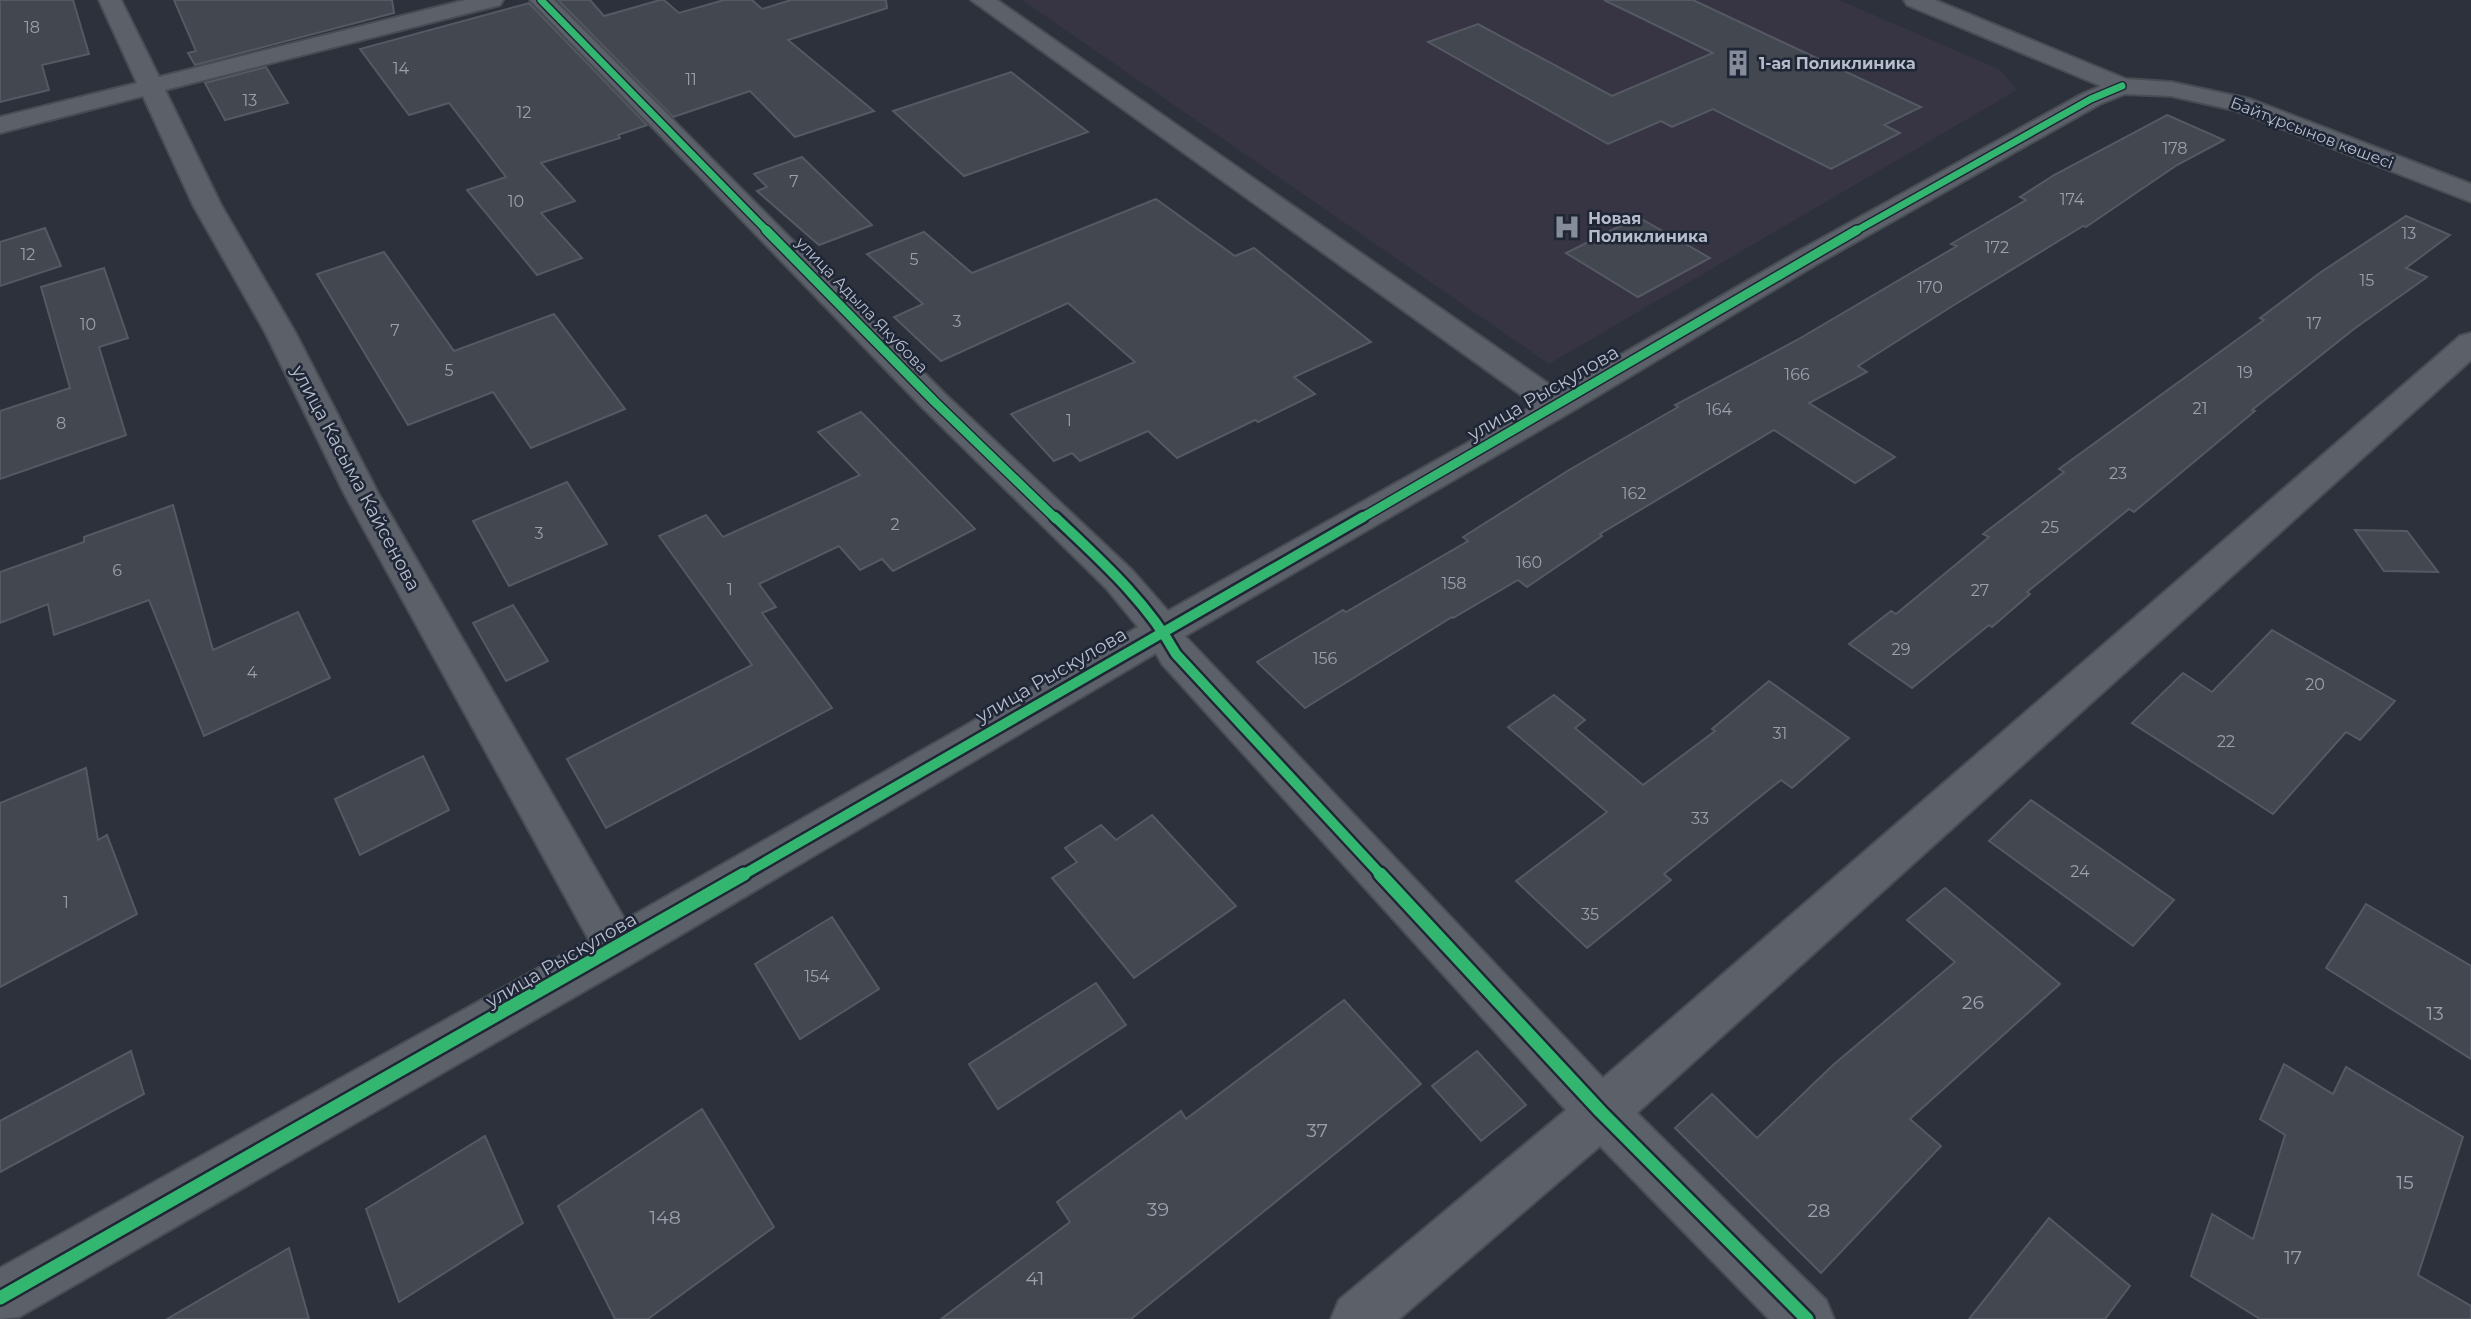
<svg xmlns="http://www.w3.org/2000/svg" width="2471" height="1319" font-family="Montserrat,sans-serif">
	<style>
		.medical { fill: #373544 }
		.building { fill: #43474f; stroke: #545963; stroke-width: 2 }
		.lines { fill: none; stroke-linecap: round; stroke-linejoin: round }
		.minor-casing { stroke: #484c53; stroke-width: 4 }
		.minor { fill: #5c6069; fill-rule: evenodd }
		.cycleway-far3-casing { stroke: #1f2636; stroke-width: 10 }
		.cycleway-far2-casing { stroke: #1f2636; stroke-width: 12 }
		.cycleway-far1-casing { stroke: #1f2636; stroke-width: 15 }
		.cycleway-casing { stroke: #1f2636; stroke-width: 18 }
		.cycleway-far3 { stroke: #33b770; stroke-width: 7 }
		.cycleway-far2 { stroke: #33b770; stroke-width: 9 }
		.cycleway-far1 { stroke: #33b770; stroke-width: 10 }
		.cycleway { stroke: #33b770; stroke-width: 13 }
		.labels { text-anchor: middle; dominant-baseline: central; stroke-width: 5; stroke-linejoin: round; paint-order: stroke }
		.number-label { font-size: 16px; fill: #9aa0ac }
		.far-poi-label { font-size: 16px; font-weight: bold; fill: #b7bdcb; stroke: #1f2636; text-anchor: start }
		.far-street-label { font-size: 16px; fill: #b7bdcb; stroke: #1f2636 }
		.street-label { font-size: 19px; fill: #b7bdcb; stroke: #1f2636 }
		.near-number-label { font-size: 19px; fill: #9aa0ac }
	</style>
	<rect width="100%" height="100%" fill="#2c313b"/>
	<polygon class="medical" points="1022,0 1839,0 1999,69 2017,90 1549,364"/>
	<g class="building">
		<polygon points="0,0 73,0 89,54 42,65 49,90 0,102"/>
		<polygon points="174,0 392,0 394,13 195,65 188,53 196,51"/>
		<polygon points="558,0 590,0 604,16 660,0 664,0 679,13 724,0 752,0 762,9 791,0 886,0 887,8 788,40 874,111 795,137 750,91 673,117"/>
		<polygon points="1604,0 1693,0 1921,107 1884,125 1900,133 1831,169 1713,109 1672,127 1661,121 1608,144 1428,42 1478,24 1612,96 1713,53"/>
		<polygon points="529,3 647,125 618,135 620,138 541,163 575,201 541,213 582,258 537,275 467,190 506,177 449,103 409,115 360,49"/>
		<polygon points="266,67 288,103 225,120 205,83"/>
		<polygon points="1011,72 1088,132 964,176 893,111"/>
		<polygon points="2167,115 2224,140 2177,165 2086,227 2083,226 1954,305 1858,366 1867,372 1809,403 1895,457 1855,483 1774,430 1600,534 1602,536 1527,587 1518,580 1453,618 1452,617 1305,708 1257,662 1343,610 1346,612 1468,541 1463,537 1569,470 1678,407 1675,405 1797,340 1957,246 1951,244 2026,200 2020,197 2054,175"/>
		<polygon points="802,157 872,225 819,245 757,191 767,187 754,174"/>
		<polygon points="1156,199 1235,256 1254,248 1371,342 1294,377 1315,394 1258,422 1255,420 1177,458 1148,431 1080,461 1072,453 1054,461 1011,414 1135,362 1068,303 941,361 894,317 923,304 867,254 924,232 972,273"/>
		<polygon points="2406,216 2450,235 2406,268 2427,277 2354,329 2252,410 2255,411 2134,512 2129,509 2027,592 2030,594 1992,627 1989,625 1912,688 1849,644 1891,611 1896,614 1989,537 1983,534 2064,472 2059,469 2264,320 2260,318 2321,272"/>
		<polygon points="1638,217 1710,258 1638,297 1566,253"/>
		<polygon points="45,228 61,266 0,286 0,242"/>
		<polygon points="384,252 454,351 554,314 625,409 531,448 493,392 408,425 317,274"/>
		<polygon points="104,268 128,338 99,347 126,435 0,479 0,411 70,388 41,287"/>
		<polygon points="861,412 975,529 893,571 882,559 860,570 839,546 759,584 776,607 762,613 832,708 606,828 567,759 752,665 659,536 706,515 723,537 860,475 818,432"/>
		<polygon points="567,482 607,544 509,586 473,521"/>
		<polygon points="173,505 213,650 298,612 330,678 204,736 149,600 54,635 48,604 0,623 0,572 84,542 84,537"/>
		<polygon points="2355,530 2407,531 2438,572 2384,571"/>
		<polygon points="513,605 548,661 506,681 473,623"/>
		<polygon points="2272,630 2395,701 2360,740 2346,732 2273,814 2132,723 2183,673 2212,692"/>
		<polygon points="1769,681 1849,738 1792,788 1781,780 1664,874 1671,880 1587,948 1516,881 1607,812 1508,727 1554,695 1585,720 1575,728 1643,785 1715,731 1712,729"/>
		<polygon points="423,756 449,810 360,855 335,799"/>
		<polygon points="86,768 98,840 107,835 137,914 0,987 0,803"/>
		<polygon points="2031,800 2174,900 2133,946 1989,841"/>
		<polygon points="1152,815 1236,906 1134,978 1052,878 1077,862 1065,848 1101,825 1116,840"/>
		<polygon points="1945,888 2060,984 1910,1119 1941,1146 1821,1273 1675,1128 1712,1094 1757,1138 1833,1065 1955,962 1907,920"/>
		<polygon points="2366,904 2471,966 2471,1059 2326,968"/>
		<polygon points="832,917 879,989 800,1039 755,964"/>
		<polygon points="1096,983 1126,1025 998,1109 969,1064"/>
		<polygon points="1344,1000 1421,1084 1131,1319 941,1319 1070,1222 1057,1202 1181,1111 1186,1119"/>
		<polygon points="131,1051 144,1094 0,1172 0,1121"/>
		<polygon points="1477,1051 1526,1105 1481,1141 1432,1086"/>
		<polygon points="2284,1064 2333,1094 2346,1067 2463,1137 2418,1275 2471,1306 2471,1319 2260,1319 2191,1276 2212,1214 2253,1239 2285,1135 2260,1119"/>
		<polygon points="702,1109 774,1227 648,1319 615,1319 558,1206"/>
		<polygon points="485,1136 523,1223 399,1302 366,1209"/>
		<polygon points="2049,1218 2130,1286 2105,1319 1969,1319"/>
		<polygon points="289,1248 309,1319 167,1319"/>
	</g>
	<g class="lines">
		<g class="minor-casing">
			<polygon id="minor" points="99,0 121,0 159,77 465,0 503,0 500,5 165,90 221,205 295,332 378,493 625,920 1138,627 1106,588 923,408 530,0 554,0 945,394 1132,570 1168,611 1535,405 971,0 997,0 1559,391 1797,252 2082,94 2101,86 1907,5 1904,0 1935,0 2126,79 2171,82 2250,99 2471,184 2471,202 2234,110 2171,96 2125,94 2100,104 1817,264 1569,413 1185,636 1603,1078 2460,336 2471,333 2471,360 1637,1113 1826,1300 1834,1319 1769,1319 1600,1146 1399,1319 1331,1319 1339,1300 1566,1110 1162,664 1156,653 633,963 19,1317 0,1319 0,1268 589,940 344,493 265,332 193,205 143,96 0,133 0,117 137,83"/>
		</g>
		<use href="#minor" class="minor"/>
		<g class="cycleway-far3-casing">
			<g id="cycleway-far3">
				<polyline points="541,0 768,232"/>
				<polyline points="1854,232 2091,99 2122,86"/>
			</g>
		</g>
		<g class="cycleway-far2-casing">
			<g id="cycleway-far2">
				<polyline points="766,230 934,401 1056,519"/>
				<polyline points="1360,519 1857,230"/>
			</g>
		</g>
		<g class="cycleway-far1-casing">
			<g id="cycleway-far1">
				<path d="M1055,517C1099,559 1146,600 1176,654L1382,876"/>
				<polyline points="741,876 1363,517"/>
			</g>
		</g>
		<g class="cycleway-casing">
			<g id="cycleway">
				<polyline points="1380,874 1601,1112 1807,1319"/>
				<polyline points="0,1298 744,874"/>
			</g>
		</g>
		<use href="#cycleway-far3" class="cycleway-far3"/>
		<use href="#cycleway-far2" class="cycleway-far2"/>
		<use href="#cycleway-far1" class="cycleway-far1"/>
		<use href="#cycleway" class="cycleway"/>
	</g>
	<defs>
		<g id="building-bare" transform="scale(2.1)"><path d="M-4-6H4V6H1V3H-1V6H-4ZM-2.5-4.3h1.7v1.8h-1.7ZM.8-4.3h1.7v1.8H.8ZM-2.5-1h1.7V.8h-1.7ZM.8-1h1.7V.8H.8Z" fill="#868c99" stroke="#1f2636" stroke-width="2.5" paint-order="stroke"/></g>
		<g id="hospital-bare" transform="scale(2.1)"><path d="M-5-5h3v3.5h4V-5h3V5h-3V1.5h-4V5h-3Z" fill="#868c99" stroke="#1f2636" stroke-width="2.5" paint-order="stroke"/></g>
	</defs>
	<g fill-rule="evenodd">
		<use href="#building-bare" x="1738" y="63"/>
		<use href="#hospital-bare" x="1567" y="227"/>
	</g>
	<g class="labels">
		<g class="number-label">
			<text x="32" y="27">18</text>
			<text x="401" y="68">14</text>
			<text x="691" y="79">11</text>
			<text x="250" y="100">13</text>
			<text x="524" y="112">12</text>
			<text x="2175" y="148">178</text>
			<text x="794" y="181">7</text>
			<text x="2072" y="199">174</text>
			<text x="516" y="201">10</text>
			<text x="2409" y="233">13</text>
			<text x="1997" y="247">172</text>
			<text x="28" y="254">12</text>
			<text x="914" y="259">5</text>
			<text x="2367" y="280">15</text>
			<text x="1930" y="287">170</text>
			<text x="957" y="321">3</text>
			<text x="2314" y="323">17</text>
			<text x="88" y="324">10</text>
			<text x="395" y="330">7</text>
			<text x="449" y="370">5</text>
			<text x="2245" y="372">19</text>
			<text x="1797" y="374">166</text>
			<text x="2200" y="408">21</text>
			<text x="1719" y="409">164</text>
			<text x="1069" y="420">1</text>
			<text x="61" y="423">8</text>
			<text x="2118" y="473">23</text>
			<text x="1634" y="493">162</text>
			<text x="895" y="524">2</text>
			<text x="2050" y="527">25</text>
			<text x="539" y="533">3</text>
			<text x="1529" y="562">160</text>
			<text x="117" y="570">6</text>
			<text x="1454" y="583">158</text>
			<text x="730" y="589">1</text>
			<text x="1980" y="590">27</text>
			<text x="1901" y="649">29</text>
			<text x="1325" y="658">156</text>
			<text x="252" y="672">4</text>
			<text x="2315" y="684">20</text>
			<text x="1780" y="733">31</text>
			<text x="2226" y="741">22</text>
			<text x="1700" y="818">33</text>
			<text x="2080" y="871">24</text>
			<text x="66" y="902">1</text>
			<text x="1590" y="914">35</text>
			<text x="817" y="976">154</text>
		</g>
		<g class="far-poi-label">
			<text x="1759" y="63">1-ая Поликлиника</text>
			<text x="1588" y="218">Новая<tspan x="1588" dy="18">Поликлиника</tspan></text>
		</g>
		<g class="far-street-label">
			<text transform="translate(2312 133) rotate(21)">Байтұрсынов көшесі</text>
			<text transform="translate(862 305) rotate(46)">улица Адыла Якубова</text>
		</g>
		<g class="street-label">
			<text transform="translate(1543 393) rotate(-30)">улица Рыскулова</text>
			<text transform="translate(356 478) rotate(62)">улица Касыма Кайсенова</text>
			<text transform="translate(1051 675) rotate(-30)">улица Рыскулова</text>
			<text transform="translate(561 960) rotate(-30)">улица Рыскулова</text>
		</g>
		<g class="near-number-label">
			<text x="1973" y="1002">26</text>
			<text x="2435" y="1013">13</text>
			<text x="1317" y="1130">37</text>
			<text x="2405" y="1182">15</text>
			<text x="1158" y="1209">39</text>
			<text x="1819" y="1210">28</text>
			<text x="665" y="1217">148</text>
			<text x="2293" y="1257">17</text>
			<text x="1035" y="1278">41</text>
		</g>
	</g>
</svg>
